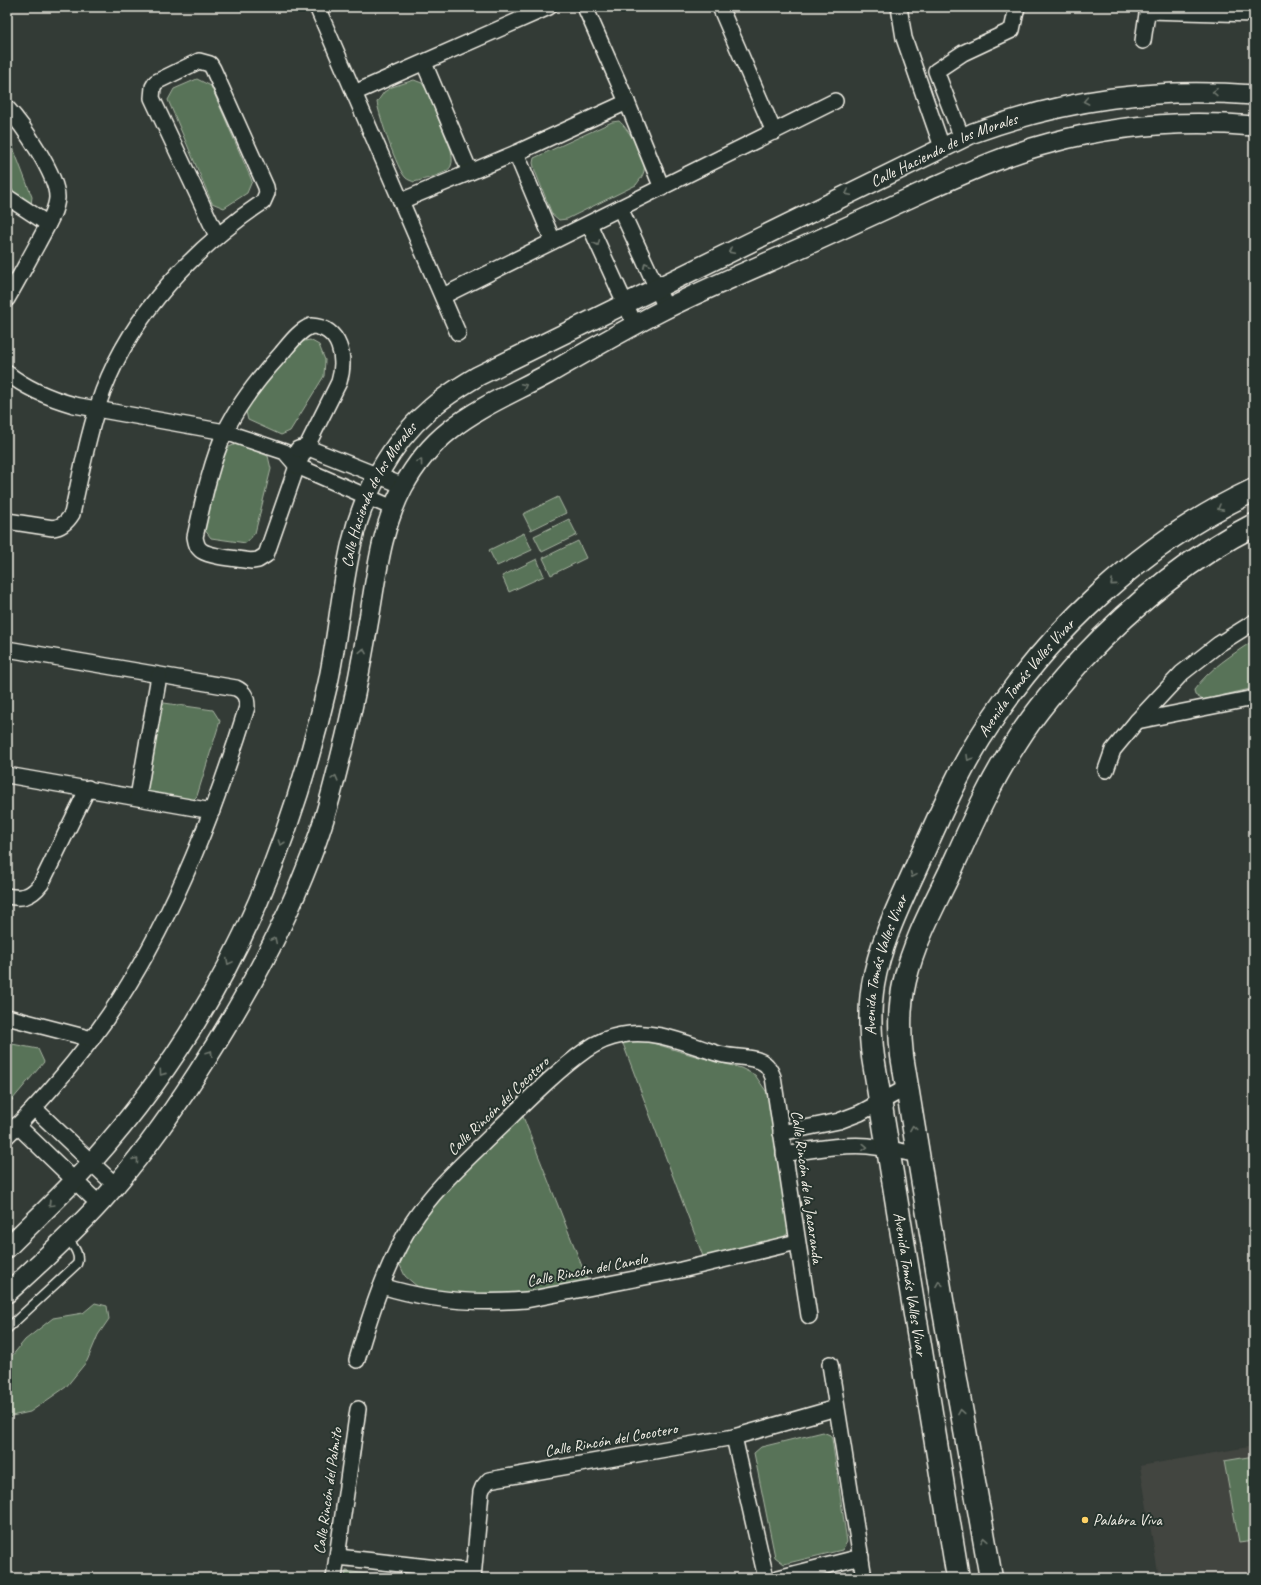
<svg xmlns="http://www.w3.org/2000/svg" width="1261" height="1585" font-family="Caveat,sans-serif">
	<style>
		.built { fill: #434540 }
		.green { fill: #597359; stroke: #a6b2a0 }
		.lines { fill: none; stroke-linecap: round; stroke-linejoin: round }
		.service-casing { stroke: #f4f1e8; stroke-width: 11 }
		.minor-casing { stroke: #f4f1e8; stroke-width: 18 }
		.tertiary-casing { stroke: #f4f1e8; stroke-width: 22 }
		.secondary-casing { stroke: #f4f1e8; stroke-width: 25 }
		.service { stroke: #26332d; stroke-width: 8 }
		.minor { stroke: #26332d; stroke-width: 15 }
		.tertiary { stroke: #26332d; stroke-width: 19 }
		.secondary { stroke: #26332d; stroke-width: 22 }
		.oneway { stroke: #6e766e }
		.poi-dot { fill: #ffd166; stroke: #26332d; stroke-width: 1.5 }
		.labels { text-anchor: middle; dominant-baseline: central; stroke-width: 4; stroke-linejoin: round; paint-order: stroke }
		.street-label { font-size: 16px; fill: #f4f1e8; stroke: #26332d }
		.poi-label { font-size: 16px; fill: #f4f1e8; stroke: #26332d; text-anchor: start }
	</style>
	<rect width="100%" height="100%" fill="#333b36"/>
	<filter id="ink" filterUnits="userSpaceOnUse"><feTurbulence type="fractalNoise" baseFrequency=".025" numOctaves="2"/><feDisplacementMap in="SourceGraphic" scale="8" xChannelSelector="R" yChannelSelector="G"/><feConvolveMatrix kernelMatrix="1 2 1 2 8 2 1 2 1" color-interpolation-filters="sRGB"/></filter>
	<g filter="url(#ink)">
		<polygon class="built" points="1254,1446 1254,1578 1159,1578 1140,1466"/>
		<g class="green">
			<polygon points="197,79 211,86 252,181 247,193 224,208 212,203 168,100 174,89"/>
			<path d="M414,80L422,83L427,91L451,150C452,156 453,161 451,166C447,175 424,179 414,182C412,181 408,180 406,178C397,170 379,116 377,102L384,92L392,87Z"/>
			<path d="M619,121C628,128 647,159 644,171C643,176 639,181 636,185L567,219L559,220L552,214L535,171L533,163L534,158L612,122Z"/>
			<polygon points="7,132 32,197 31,205 7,189"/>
			<polygon points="310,340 319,345 325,360 324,376 290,431 281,435 248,420 245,408 299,342"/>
			<polygon points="236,444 268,456 271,469 255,533 246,543 211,538 204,529 211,489 224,449"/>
			<polygon points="558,497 566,513 531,530 523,514"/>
			<polygon points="569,519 577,535 542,552 534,536"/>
			<polygon points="524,533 532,550 497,566 489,550"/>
			<polygon points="578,541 586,558 551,575 543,558"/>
			<polygon points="537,559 544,576 509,592 502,576"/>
			<path d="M1254,640V688L1203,700L1195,695L1194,690C1210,668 1232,655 1254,640Z"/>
			<polygon points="164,703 213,710 220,721 197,796 190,803 149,797 142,788 155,710"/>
			<polygon points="622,1041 646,1041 692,1055 741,1068 755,1075 768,1094 789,1232 778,1242 704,1259"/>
			<polygon points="7,1043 38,1049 44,1062 7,1106"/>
			<polygon points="522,1114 589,1284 539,1298 443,1293 419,1288 405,1276 399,1263 422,1216"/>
			<polygon points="95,1303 107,1306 109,1319 98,1335 87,1361 66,1387 30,1412 7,1417 7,1362 25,1340 53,1318 83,1313"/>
			<polygon points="823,1432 830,1435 832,1439 847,1542 842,1550 784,1564 775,1557 754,1453 761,1447"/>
			<polygon points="1254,1456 1254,1540 1239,1542 1224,1461"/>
			<polygon points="346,1571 395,1578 345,1578"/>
		</g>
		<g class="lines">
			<g class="service-casing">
				<path id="service" d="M7,1329L77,1264C81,1254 72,1245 67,1237"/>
			</g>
			<g class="minor-casing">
				<g id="minor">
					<polyline points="317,7 458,333"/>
					<polyline points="585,7 627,102 662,188"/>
					<polyline points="720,7 774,132"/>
					<polyline points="899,7 904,38 942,147"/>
					<polyline points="1148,11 1254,14"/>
					<polyline points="1143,41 1148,7"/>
					<polyline points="424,63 470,172"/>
					<polyline points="354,93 549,7"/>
					<path d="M7,108C22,124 58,176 57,198C56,213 45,229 38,243C28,261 18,280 7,299"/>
					<polyline points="962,138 936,71 963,53 1012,30 1017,7"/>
					<polyline points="516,153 553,241"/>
					<polyline points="7,197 48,224"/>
					<polyline points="401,201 516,153 627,102"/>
					<polyline points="620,208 666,308"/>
					<polyline points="589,224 635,325"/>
					<polyline points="443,296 835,101"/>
					<path d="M311,326C341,327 346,359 339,382L297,466L266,555L258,560L252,561C240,559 211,557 202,551C197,548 196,543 195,537C203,502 210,465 225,432C239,403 259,378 280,355C289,345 298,331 311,326Z"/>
					<path d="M7,373C27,389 49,398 74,405L225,432L285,452L297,466L393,508"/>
					<polyline points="298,449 306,447 404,486"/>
					<path d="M7,521L53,528C62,527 67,522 72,514C81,474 89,429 103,391C133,313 194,248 263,202L267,193L266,187L213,69L210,64L199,61L156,82L153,87L152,98L217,236"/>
					<path d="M7,649L236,688C245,692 247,698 247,707C215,810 177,909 119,1000C87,1049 48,1095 7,1136"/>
					<polyline points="1137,721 1254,698"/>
					<polyline points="1106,770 1113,750 1137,721 1182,673 1219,644 1254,622"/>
					<polyline points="7,775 212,811"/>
					<polyline points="138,797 159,676"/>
					<path d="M7,896C22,899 31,897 41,884L88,788"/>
					<polyline points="7,1017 92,1039"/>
					<polyline points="34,1108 115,1185"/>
					<polyline points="17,1125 99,1204"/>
					<polyline points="781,1133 839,1121 860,1113 906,1088"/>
					<path d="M784,1154C812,1150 840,1144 868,1146C885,1148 901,1151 918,1155"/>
					<path d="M382,1286C429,1301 477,1304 526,1300L681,1270L797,1242"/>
					<path d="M357,1360C371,1312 386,1265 412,1223C435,1187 468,1159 498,1129C526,1102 554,1073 586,1050C596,1043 610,1037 622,1035C650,1029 680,1041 707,1050C713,1052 718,1054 724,1055C737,1058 755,1056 765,1064C769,1067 771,1072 773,1077L809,1316"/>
					<polyline points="830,1364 864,1578"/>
					<polyline points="734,1437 766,1578"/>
					<polyline points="338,1557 473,1572"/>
					<polyline points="334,1578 358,1409"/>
					<polyline points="473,1578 481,1492 483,1487 489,1480 734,1437 836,1408"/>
					<polyline points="778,1578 861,1557"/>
				</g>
			</g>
			<g class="tertiary-casing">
				<g id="tertiary">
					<path id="s1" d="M7,1248C35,1220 64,1193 90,1164C159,1087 217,997 258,902C288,832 311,758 328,683C338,636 341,588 352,542C363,494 391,443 428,411C443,397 461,386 478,376L973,133C1067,99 1154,87 1254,95"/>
					<path d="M7,1293C39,1264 72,1234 101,1202C137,1162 168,1119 197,1074C241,1006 281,935 310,859C324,824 333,788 342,751C354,706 362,660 370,613C377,570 382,527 403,487C415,465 431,445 450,430C480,406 515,392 548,374C586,352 624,330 663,310C713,285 765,264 816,241C853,224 890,207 927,190C968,172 1007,154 1050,143C1116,125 1185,120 1254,126"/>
				</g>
			</g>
			<g class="secondary-casing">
				<g id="secondary">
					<path id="s2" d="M958,1578L873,1057C870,1033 869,1009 873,985C880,942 901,901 919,861C938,819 956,777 980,738C1045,634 1143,542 1254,490"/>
					<path d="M991,1578L942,1300L902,1056C899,1030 899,1005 905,980C914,942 933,907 950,872C970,828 990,782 1017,741C1035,712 1058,686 1081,660C1131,607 1188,558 1254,525"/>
				</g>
			</g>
			<use href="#service" class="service"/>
			<use href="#minor" class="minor"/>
			<use href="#tertiary" class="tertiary"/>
			<use href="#secondary" class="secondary"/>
		</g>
		<defs><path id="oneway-chevron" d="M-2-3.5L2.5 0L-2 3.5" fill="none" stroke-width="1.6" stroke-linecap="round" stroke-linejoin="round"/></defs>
		<g class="oneway">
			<use href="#oneway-chevron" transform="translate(1215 92) rotate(-179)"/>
			<use href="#oneway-chevron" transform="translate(1086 101) rotate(169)"/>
			<use href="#oneway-chevron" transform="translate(848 193) rotate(154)"/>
			<use href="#oneway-chevron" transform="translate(597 243) rotate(66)"/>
			<use href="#oneway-chevron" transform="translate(731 251) rotate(154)"/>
			<use href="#oneway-chevron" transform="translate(646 265) rotate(-115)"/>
			<use href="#oneway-chevron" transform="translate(524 386) rotate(-27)"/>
			<use href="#oneway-chevron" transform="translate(420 462) rotate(-53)"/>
			<use href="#oneway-chevron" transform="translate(1220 508) rotate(151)"/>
			<use href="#oneway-chevron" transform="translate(1113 583) rotate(139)"/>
			<use href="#oneway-chevron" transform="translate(363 651) rotate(-79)"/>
			<use href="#oneway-chevron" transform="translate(969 758) rotate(120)"/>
			<use href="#oneway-chevron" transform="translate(335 778) rotate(-75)"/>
			<use href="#oneway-chevron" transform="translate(281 843) rotate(109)"/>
			<use href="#oneway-chevron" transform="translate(913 875) rotate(114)"/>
			<use href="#oneway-chevron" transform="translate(274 940) rotate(-64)"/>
			<use href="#oneway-chevron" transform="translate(229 962) rotate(118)"/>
			<use href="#oneway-chevron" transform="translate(210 1053) rotate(-57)"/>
			<use href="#oneway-chevron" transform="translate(162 1073) rotate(125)"/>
			<use href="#oneway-chevron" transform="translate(913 1128) rotate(-99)"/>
			<use href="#oneway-chevron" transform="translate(865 1147) rotate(2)"/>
			<use href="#oneway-chevron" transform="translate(136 1160) rotate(-51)"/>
			<use href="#oneway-chevron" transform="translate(51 1204) rotate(135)"/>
			<use href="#oneway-chevron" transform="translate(939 1284) rotate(-99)"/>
			<use href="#oneway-chevron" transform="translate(961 1412) rotate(-100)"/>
			<use href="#oneway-chevron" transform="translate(984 1540) rotate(-100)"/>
		</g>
	</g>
	<circle class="poi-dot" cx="1085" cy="1520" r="4"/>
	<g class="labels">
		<g class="street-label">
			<text stroke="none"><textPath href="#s1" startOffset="1537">Calle Hacienda de los Morales</textPath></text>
			<text stroke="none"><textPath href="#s1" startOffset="858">Calle Hacienda de los Morales</textPath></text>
			<text stroke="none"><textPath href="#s2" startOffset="946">Avenida Tomás Valles Vivar</textPath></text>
			<text stroke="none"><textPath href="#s2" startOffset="622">Avenida Tomás Valles Vivar</textPath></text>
			<text transform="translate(498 1106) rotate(-44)">Calle Rincón del Cocotero</text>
			<text transform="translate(807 1187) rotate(82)">Calle Rincón de la Jacaranda</text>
			<text transform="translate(587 1270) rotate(-11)">Calle Rincón del Canelo</text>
			<text transform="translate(910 1284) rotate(81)">Avenida Tomás Valles Vivar</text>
			<text transform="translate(611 1440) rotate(-10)">Calle Rincón del Cocotero</text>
			<text transform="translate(328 1491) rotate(-82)">Calle Rincón del Palmito</text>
		</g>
		<g class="poi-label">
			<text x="1093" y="1520">Palabra Viva</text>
		</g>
	</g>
	<rect width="1261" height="1585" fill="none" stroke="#26332d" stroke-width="24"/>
	<rect x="12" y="12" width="1237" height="1561" fill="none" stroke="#f4f1e8" stroke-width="1.5" filter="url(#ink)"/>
</svg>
